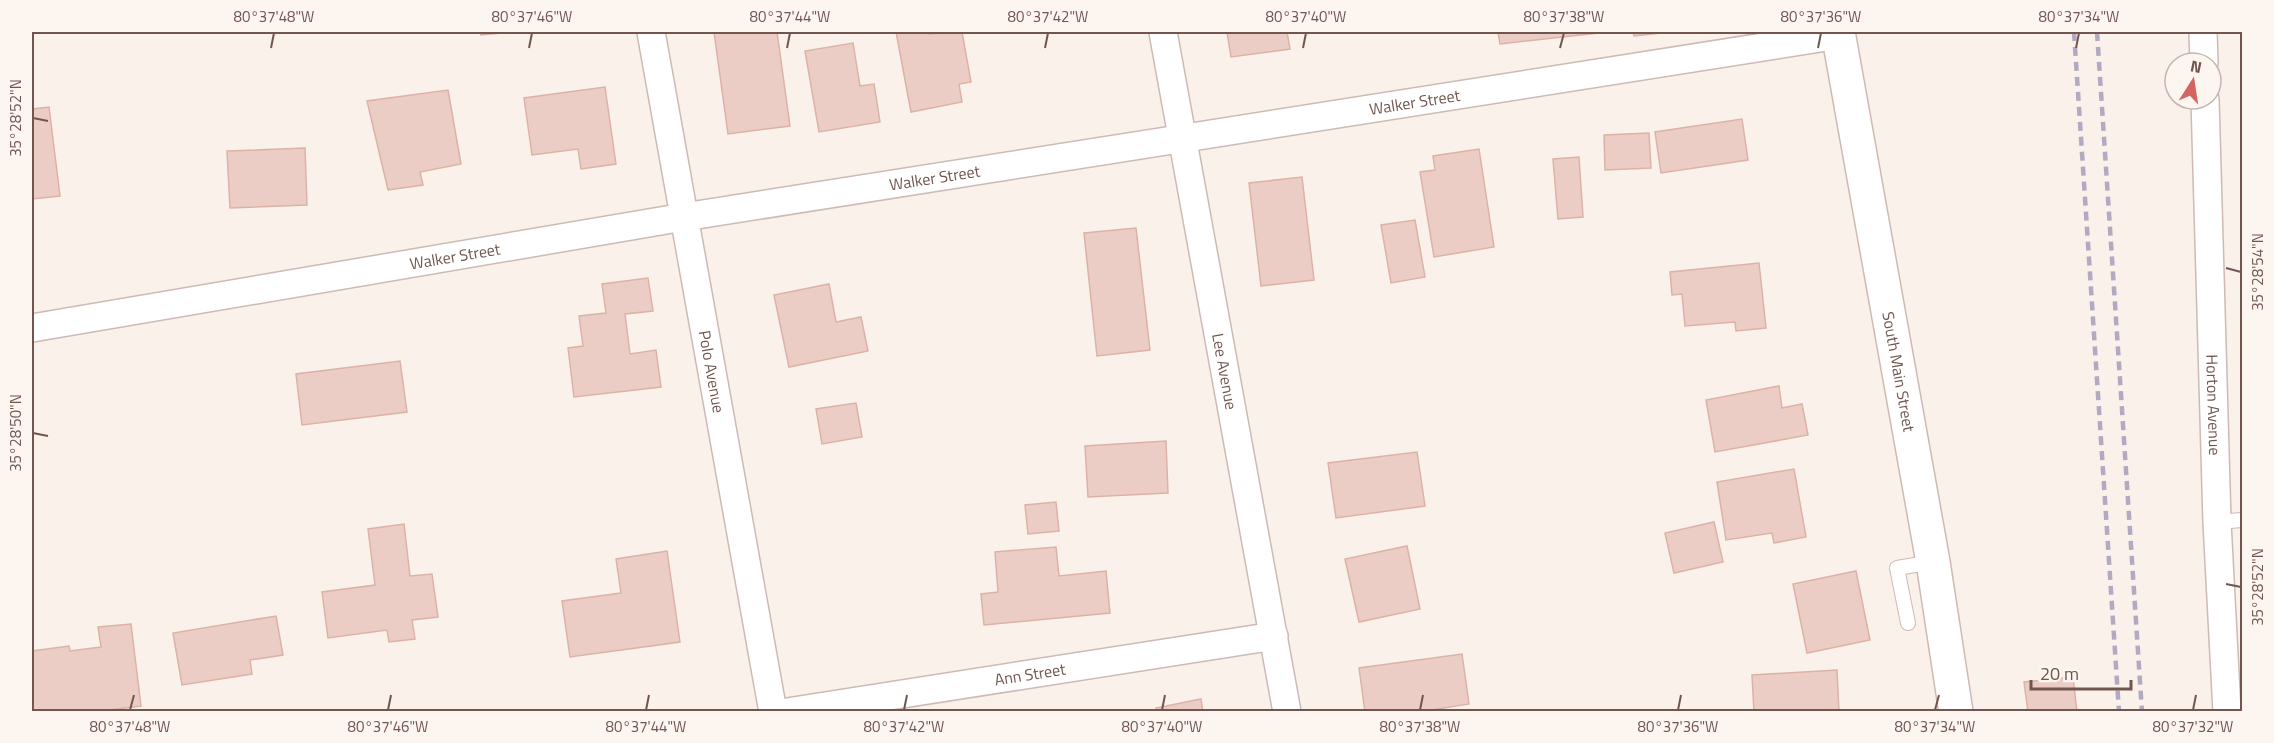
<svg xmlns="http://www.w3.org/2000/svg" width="2274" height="743" font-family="'Titillium Web',sans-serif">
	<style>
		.building { fill: #eccdc5; stroke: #dcb2a7; stroke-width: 1.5 }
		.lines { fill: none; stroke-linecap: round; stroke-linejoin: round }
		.lane-casing { stroke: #cdbab4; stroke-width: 16 }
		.street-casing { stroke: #cdbab4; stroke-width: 30 }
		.secondary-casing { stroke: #cfb9b2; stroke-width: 36 }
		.lane { stroke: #fff; stroke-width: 14 }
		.street { stroke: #fff; stroke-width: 27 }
		.secondary { stroke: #fff; stroke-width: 33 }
		.rail { stroke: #b2a9c3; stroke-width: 4.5; stroke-dasharray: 9 6; stroke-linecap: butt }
		.ticks { fill: none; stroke: #715650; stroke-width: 2 }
		.labels { text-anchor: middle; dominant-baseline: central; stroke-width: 5; stroke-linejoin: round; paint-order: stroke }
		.street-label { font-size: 16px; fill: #715650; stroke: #fdf5f0 }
		.neatline { fill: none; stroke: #715650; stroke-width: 2 }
		.ticks-label { font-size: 15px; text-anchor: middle; fill: #715650 }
	</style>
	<rect width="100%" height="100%" fill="#faf1ea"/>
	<g class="building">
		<polygon points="480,32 514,32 481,35"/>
		<polygon points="714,32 777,32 790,126 728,134"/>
		<polygon points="896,32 927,32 928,34 962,32 971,82 959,84 962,102 911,112"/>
		<polygon points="1227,32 1287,32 1290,49 1231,57"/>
		<polygon points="1498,32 1608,32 1500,44"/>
		<polygon points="1633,32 1671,32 1634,36"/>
		<polygon points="853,43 860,86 874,84 880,122 819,132 805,51"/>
		<polygon points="605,87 616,164 581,169 578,149 532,155 524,98"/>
		<polygon points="448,90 461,164 420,172 423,185 388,190 367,101"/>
		<polygon points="49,107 60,196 32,199 32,109"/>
		<polygon points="1742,119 1748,160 1661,173 1655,132"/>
		<polygon points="1649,133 1651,168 1605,170 1604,135"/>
		<polygon points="305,148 307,205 230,208 227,151"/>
		<polygon points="1479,149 1494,247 1434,257 1420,172 1435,170 1433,156"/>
		<polygon points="1579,157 1583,217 1558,219 1553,159"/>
		<polygon points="1302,177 1314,280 1261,286 1249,183"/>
		<polygon points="1415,220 1425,277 1391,283 1381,225"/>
		<polygon points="1136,228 1150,350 1097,356 1084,233"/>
		<polygon points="1759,263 1766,328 1736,331 1735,322 1685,326 1682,294 1672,295 1670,272"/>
		<polygon points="648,278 653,311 625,314 630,354 656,350 661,387 574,397 568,348 583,346 579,316 606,313 602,284"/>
		<polygon points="829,284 836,322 861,317 868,351 789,367 774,295"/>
		<polygon points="400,361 407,412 302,425 296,374"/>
		<polygon points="1779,386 1782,408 1802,404 1808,435 1715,452 1706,400"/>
		<polygon points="856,403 862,437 822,444 816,409"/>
		<polygon points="1166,441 1168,493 1088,497 1085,446"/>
		<polygon points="1417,452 1425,506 1336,518 1328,463"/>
		<polygon points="1794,469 1806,537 1774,543 1772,533 1726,540 1717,482"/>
		<polygon points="1056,502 1059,531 1028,534 1025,505"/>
		<polygon points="1714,522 1723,562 1674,573 1665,533"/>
		<polygon points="404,524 410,576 432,574 438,617 412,620 415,639 389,642 387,630 328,638 322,592 375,585 368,529"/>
		<polygon points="1407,546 1420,609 1359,622 1345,559"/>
		<polygon points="1056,547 1059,576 1106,571 1110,613 984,625 981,594 998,592 995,552"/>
		<polygon points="667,551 680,642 570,657 562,601 621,593 616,559"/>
		<polygon points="1856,571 1870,640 1807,653 1793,584"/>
		<polygon points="276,616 283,655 250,660 252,674 182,685 173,633"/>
		<polygon points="131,624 141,706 92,712 32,712 32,651 69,646 70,651 101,647 98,627"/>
		<polygon points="1462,654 1469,704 1419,712 1365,712 1359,668"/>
		<polygon points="1837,670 1839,712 1754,712 1752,675"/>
		<polygon points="2073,677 2077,712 2028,712 2024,682"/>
		<polygon points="1201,699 1203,712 1157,712 1156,708"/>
	</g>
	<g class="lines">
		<g class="lane-casing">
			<g id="lane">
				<polyline points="2217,522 2242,520"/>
				<polyline points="1908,623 1897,568 1933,562"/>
			</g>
		</g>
		<g class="street-casing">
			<g id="street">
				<path id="s1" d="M651,32L773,712"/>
				<path id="s2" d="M1163,32L1287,712"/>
				<polyline points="2203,32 2204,63"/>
				<path id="s3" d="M2205,99L2217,522L2227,712"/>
				<path id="s4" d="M32,328L684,217L1839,35"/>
				<path id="s5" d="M787,712L1274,636"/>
			</g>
		</g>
		<g class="secondary-casing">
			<g id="secondary">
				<path id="s6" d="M1838,32L1933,562L1956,712"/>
			</g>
		</g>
		<use href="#lane" class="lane"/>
		<use href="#street" class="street"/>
		<use href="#secondary" class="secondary"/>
		<g class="rail">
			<polyline points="2074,32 2119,712"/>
			<polyline points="2097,32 2142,712"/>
		</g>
	</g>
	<path class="ticks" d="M271,48L274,33M529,48L532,33M787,48L790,33M1045,48L1048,33M1303,48L1306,33M1560,48L1564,33M1818,48L1821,33M2076,48L2079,33M33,118L48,121M2226,268L2241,272M33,433L48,436M2226,584L2241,587M130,710L134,695M388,710L391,695M646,710L649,695M904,710L907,695M1162,710L1165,695M1420,710L1423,695M1678,710L1681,695M1935,710L1939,695M2193,710L2196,695"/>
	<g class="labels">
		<g class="street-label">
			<text stroke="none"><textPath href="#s4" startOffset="1401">Walker Street</textPath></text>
			<text stroke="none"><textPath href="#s4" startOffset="915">Walker Street</textPath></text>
			<text stroke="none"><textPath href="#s4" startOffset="429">Walker Street</textPath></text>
			<text stroke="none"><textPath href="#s6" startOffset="345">South Main Street</textPath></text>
			<text stroke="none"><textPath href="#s1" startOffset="345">Polo Avenue</textPath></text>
			<text stroke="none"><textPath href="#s2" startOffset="345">Lee Avenue</textPath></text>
			<text stroke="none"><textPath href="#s3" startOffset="306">Horton Avenue</textPath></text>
			<text stroke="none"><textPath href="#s5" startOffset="246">Ann Street</textPath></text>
		</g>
	</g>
	<rect width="2274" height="743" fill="none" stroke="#fdf5f0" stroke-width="66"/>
	<g transform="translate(2193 81) rotate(12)"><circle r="28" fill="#fdf5f0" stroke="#c5b5b0" stroke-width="1.5"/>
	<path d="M0-4.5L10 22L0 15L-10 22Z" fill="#d3645f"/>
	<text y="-9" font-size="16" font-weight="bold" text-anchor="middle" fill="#715650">N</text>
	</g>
	<path d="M2031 680v9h100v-9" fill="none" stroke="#715650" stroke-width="3"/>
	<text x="2040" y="680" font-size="18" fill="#715650" stroke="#fdf5f0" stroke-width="4.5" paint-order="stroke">20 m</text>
	<rect x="33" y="33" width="2208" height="677" class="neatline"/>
	<g class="ticks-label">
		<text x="274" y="22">80°37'48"W</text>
		<text x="532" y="22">80°37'46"W</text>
		<text x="790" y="22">80°37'44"W</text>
		<text x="1048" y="22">80°37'42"W</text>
		<text x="1306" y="22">80°37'40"W</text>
		<text x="1564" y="22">80°37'38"W</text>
		<text x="1821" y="22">80°37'36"W</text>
		<text x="2079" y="22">80°37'34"W</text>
		<text transform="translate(16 118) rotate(-90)" y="5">35°28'52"N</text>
		<text transform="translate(2258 272) rotate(-90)" y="5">35°28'54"N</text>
		<text transform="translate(16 433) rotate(-90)" y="5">35°28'50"N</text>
		<text transform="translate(2258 587) rotate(-90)" y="5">35°28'52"N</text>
		<text x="130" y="732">80°37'48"W</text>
		<text x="388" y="732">80°37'46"W</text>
		<text x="646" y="732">80°37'44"W</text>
		<text x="904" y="732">80°37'42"W</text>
		<text x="1162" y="732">80°37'40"W</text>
		<text x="1420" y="732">80°37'38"W</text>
		<text x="1678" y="732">80°37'36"W</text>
		<text x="1935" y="732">80°37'34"W</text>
		<text x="2193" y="732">80°37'32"W</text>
	</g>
</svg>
